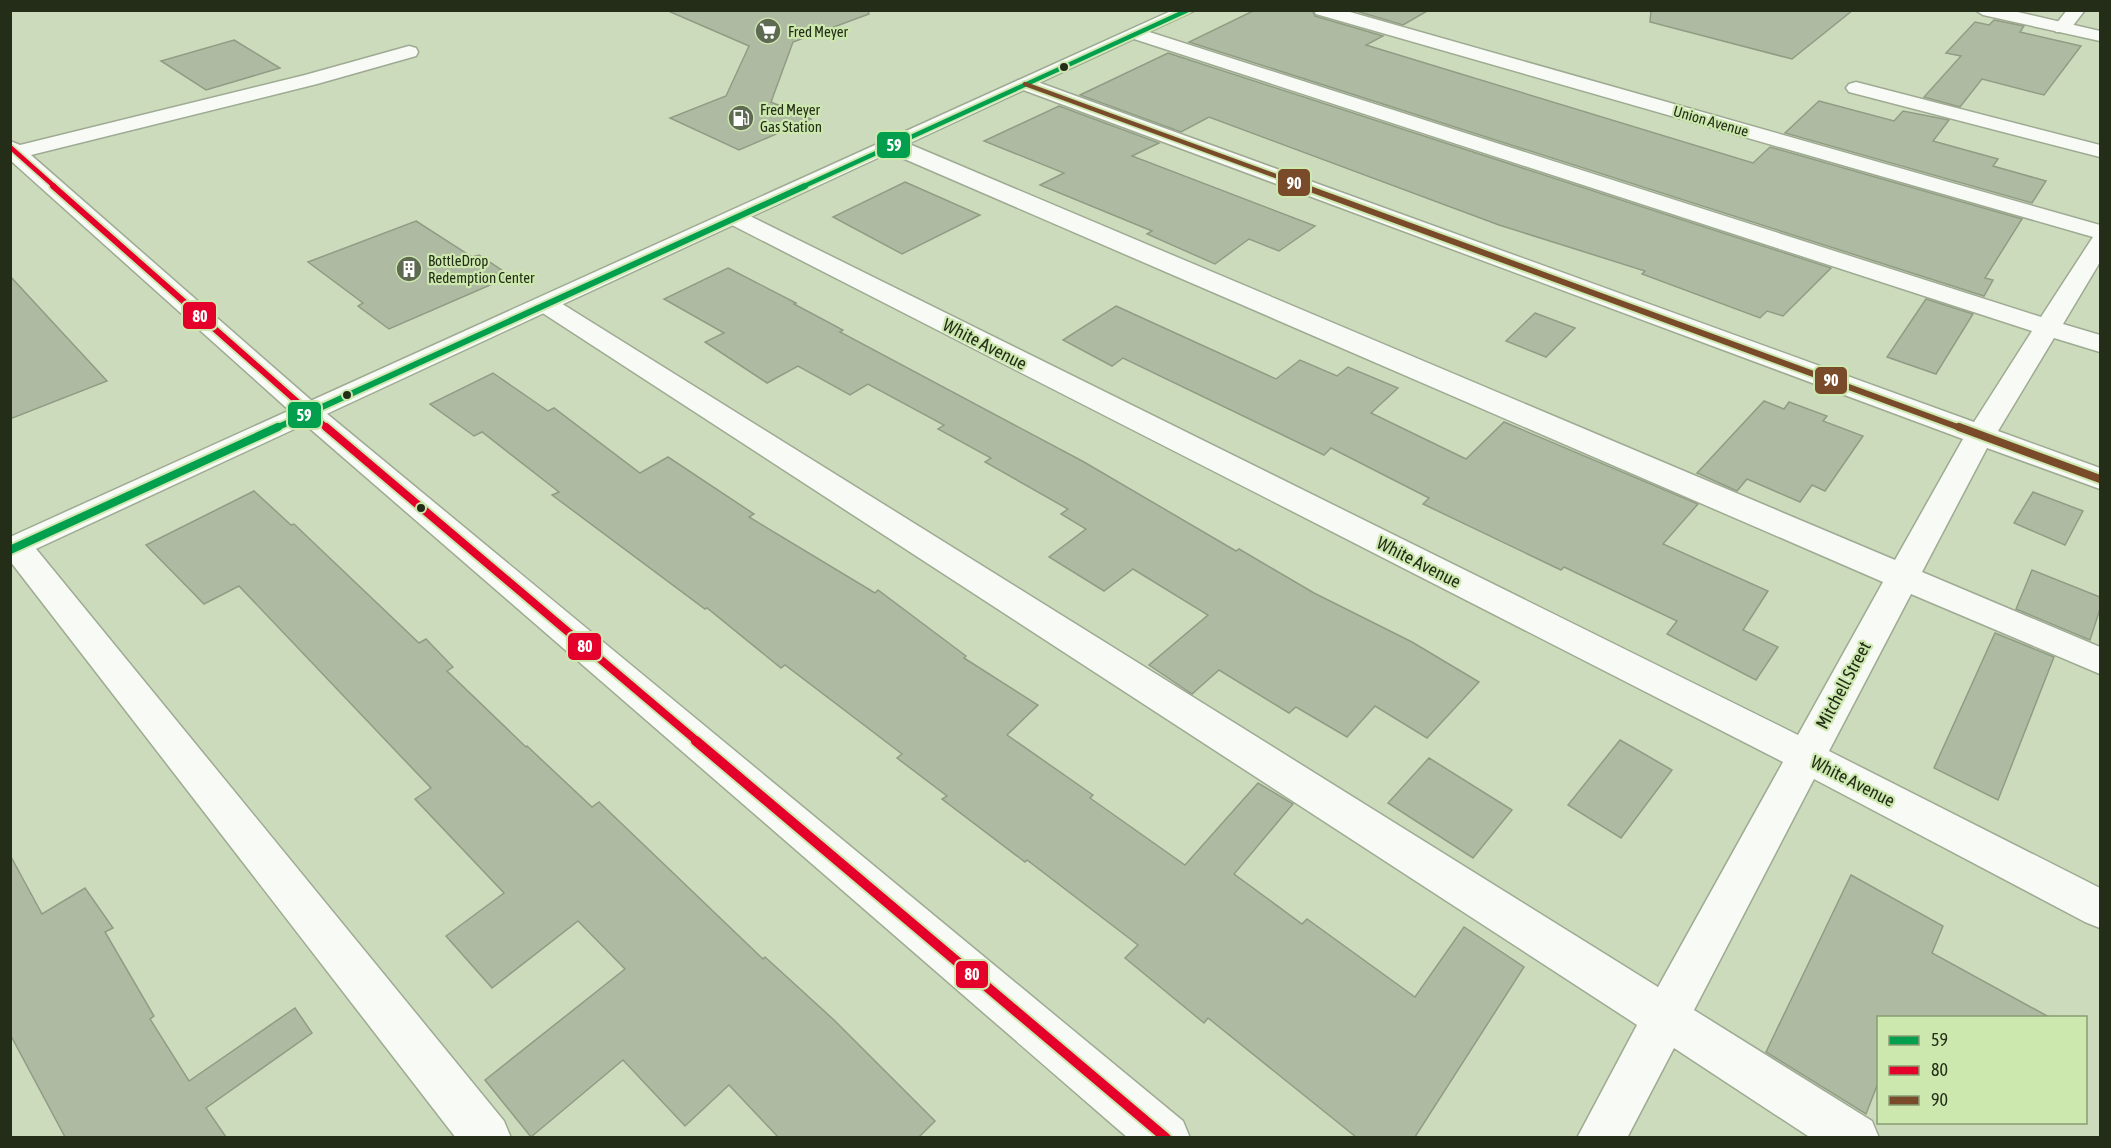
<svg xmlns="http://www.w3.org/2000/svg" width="2111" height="1148" font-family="'Asap Condensed',sans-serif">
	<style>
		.building { fill: #aebaa2; stroke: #919c84; stroke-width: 1.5 }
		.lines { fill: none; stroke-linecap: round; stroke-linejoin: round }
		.minor-casing { stroke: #9eaa92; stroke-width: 3 }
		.major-casing { stroke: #9eaa92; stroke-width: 3 }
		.minor { fill: #f7faf5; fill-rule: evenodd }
		.major { fill: #f7faf5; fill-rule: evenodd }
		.bus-1-far2-casing { stroke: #cde8af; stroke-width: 8 }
		.bus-1-far1-casing { stroke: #cde8af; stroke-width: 10 }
		.bus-1-casing { stroke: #cde8af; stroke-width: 12 }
		.bus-2-far3-casing { stroke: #cde8af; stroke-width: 8 }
		.bus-2-far2-casing { stroke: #cde8af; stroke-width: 10 }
		.bus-2-far1-casing { stroke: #cde8af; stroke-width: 12 }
		.bus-2-casing { stroke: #cde8af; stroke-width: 14 }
		.bus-3-far2-casing { stroke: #cde8af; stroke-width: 8 }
		.bus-3-far1-casing { stroke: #cde8af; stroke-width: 10 }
		.bus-3-casing { stroke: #cde8af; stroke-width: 12 }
		.bus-1-far2 { stroke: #02a04e; stroke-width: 4.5 }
		.bus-1-far1 { stroke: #02a04e; stroke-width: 6 }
		.bus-1 { stroke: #02a04e; stroke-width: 8 }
		.bus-2-far3 { stroke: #e4002b; stroke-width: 4.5 }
		.bus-2-far2 { stroke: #e4002b; stroke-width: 6 }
		.bus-2-far1 { stroke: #e4002b; stroke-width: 8 }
		.bus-2 { stroke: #e4002b; stroke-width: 10 }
		.bus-3-far2 { stroke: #7a4b2a; stroke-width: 4.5 }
		.bus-3-far1 { stroke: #7a4b2a; stroke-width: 6 }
		.bus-3 { stroke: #7a4b2a; stroke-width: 8 }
		.bus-dot { fill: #232d17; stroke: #cde8af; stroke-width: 2 }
		.labels { text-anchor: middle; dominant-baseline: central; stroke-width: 4.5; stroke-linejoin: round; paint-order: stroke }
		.far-poi-label { font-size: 15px; fill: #232d17; stroke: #cde8af; text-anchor: start }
		.far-street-label { font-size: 15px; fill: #232d17; stroke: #cde8af }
		.street-label { font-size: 18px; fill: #232d17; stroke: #cde8af }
		.line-badge { stroke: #cde8af; stroke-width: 2 }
		.badge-label { font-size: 16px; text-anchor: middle; font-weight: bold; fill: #fff }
	</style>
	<rect width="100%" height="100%" fill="#ccdbbc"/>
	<g class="building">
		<polygon points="666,10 868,10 869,14 793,42 771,102 811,119 739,150 670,118 726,96 749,46"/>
		<polygon points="1255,10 1312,10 1315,16 1383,36 1366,45 1753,163 1770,147 2022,219 1985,278 1993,280 1984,296 1189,42"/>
		<polygon points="1353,10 1429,10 1403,25"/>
		<polygon points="1651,10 1853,10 1792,59 1650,22"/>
		<polygon points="1994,20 2024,26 2020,32 2081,46 2044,95 1982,79 1960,107 1924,97 1961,56 1946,53 1975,22 1989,25"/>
		<polygon points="234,40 280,68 206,90 161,61"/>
		<polygon points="1168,53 1831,268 1783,316 1767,311 1760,318 1642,274 1645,271 1499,225 1209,117 1181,132 1080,95"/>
		<polygon points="1819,101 1894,121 1903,111 1949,120 1933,141 1998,159 1993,166 2046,181 2032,203 1785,133"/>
		<polygon points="1059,106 1159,143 1132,156 1315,226 1279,251 1249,239 1215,264 1147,234 1152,231 1040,185 1064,173 984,141"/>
		<polygon points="905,182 980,215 902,254 833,217"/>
		<polygon points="416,221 472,257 479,255 511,276 389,329 358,306 363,303 308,262"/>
		<polygon points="728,268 796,303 794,304 843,330 840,332 1084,462 1236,551 1239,549 1314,593 1412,642 1479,682 1427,738 1375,706 1347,737 1296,707 1289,713 1219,670 1192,694 1149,665 1208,615 1133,569 1104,591 1049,557 1086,529 1061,514 1068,509 985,462 991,458 938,429 944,425 868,384 850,395 798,366 767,383 705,342 724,333 664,299"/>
		<polygon points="10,276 107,381 10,419"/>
		<polygon points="1926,299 1973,314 1936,374 1887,357"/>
		<polygon points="1116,306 1276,379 1300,360 1337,376 1348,367 1398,388 1371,413 1466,459 1504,422 1698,504 1663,544 1768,591 1743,630 1778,647 1756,680 1667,634 1677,621 1564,567 1561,570 1423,504 1429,498 1331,448 1324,455 1123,358 1112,366 1063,340"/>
		<polygon points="1535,313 1575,328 1546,357 1506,341"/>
		<polygon points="493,373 548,411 554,408 640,473 668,457 754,514 749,517 875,593 878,590 966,656 964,658 1038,705 1007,735 1093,795 1090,798 1185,865 1258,783 1293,804 1234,874 1302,924 1307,919 1415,997 1464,927 1524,967 1415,1137 1356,1137 1208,1018 1204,1023 1125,958 1138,945 1027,860 1025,862 942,799 947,796 897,758 902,754 785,665 781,668 707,608 705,609 552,495 559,492 482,432 474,436 430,404"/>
		<polygon points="1764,401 1784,409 1789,402 1827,416 1823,421 1863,436 1825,491 1812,485 1800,502 1747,479 1737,491 1697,473"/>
		<polygon points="254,491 291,525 294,524 419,643 426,639 453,667 447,671 526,747 527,746 592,807 599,802 763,959 765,957 834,1020 935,1121 919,1137 778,1137 729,1085 685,1126 623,1060 531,1137 485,1080 625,969 578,921 492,988 446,936 504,893 415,799 431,788 239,586 204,604 146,545"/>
		<polygon points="2033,492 2083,511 2065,545 2014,523"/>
		<polygon points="2032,570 2100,597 2100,609 2090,640 2016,609"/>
		<polygon points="1995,633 2054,657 1998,800 1934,768"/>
		<polygon points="1620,740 1672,770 1621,838 1568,805"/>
		<polygon points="1429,758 1512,810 1473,858 1388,803"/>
		<polygon points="10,855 42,914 85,888 113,928 105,932 154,1016 150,1019 189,1081 295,1008 312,1033 206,1108 226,1137 65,1137 10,1034"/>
		<polygon points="1851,875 1943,926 1932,953 2049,1017 1878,1017 1878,1083 1866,1114 1766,1052"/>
	</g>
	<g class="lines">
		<g class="minor-casing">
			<g id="minor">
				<polygon points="1314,10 1343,10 2100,225 2100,262 2063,324 2100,335 2100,352 2054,338 1998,431 2100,468 2100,489 1987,448 1922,572 2100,647 2100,674 1911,594 1829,751 2100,888 2100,928 2085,922 1814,779 1694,1010 1872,1121 1879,1138 1811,1138 1674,1048 1627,1138 1577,1138 1637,1025 538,310 534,305 538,300 547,297 556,300 1658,987 1783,762 728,223 724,218 728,213 744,213 1798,735 1883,582 886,151 883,146 886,141 902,141 1895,560 1963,439 1018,88 1015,84 1018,80 1032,80 1974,422 2032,331 1131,38 1128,34 1131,30 1143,30 2041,317 2093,237 1316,14"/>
				<polygon points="2067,10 2085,10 2068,32 2056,32 2053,28"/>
				<polygon points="409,46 416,48 418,52 416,56 317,84 31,155 320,408 1183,1121 1190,1138 1128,1138 300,420 10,160 10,141 20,145 305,75"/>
				<polygon points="1856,82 2100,145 2100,157 1849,92 1846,88 1849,84"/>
				<polygon points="17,536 28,539 504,1121 511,1138 456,1138 10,561 10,538"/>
			</g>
		</g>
		<g class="major-casing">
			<g id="major">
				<polygon points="1173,10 1196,10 10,561 10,537"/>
				<polygon points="1975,10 2009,10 2100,31 2100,41 1983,15"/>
			</g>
		</g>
		<use href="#minor" class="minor"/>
		<use href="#major" class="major"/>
		<g class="bus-1-far2-casing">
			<polyline id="bus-1-far2" points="802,187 1188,10"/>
		</g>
		<g class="bus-1-far1-casing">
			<polyline id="bus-1-far1" points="274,429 805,186"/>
		</g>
		<g class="bus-1-casing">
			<polyline id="bus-1" points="10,550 278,427"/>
		</g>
		<g class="bus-2-far3-casing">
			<polyline id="bus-2-far3" points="10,147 55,187"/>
		</g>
		<g class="bus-2-far2-casing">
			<polyline id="bus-2-far2" points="53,186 328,429"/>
		</g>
		<g class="bus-2-far1-casing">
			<polyline id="bus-2-far1" points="326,427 698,742"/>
		</g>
		<g class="bus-2-casing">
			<polyline id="bus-2" points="696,741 1166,1138"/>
		</g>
		<g class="bus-3-far2-casing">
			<polyline id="bus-3-far2" points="1025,84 1306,187"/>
		</g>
		<g class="bus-3-far1-casing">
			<polyline id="bus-3-far1" points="1302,186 1963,429"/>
		</g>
		<g class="bus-3-casing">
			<polyline id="bus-3" points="1959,427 2100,479"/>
		</g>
		<use href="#bus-1-far2" class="bus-1-far2"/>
		<use href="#bus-1-far1" class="bus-1-far1"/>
		<use href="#bus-1" class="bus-1"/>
		<use href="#bus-2-far3" class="bus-2-far3"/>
		<use href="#bus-2-far2" class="bus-2-far2"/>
		<use href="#bus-2-far1" class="bus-2-far1"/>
		<use href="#bus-2" class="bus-2"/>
		<use href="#bus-3-far2" class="bus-3-far2"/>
		<use href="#bus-3-far1" class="bus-3-far1"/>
		<use href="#bus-3" class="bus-3"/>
	</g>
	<defs>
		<g id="supermarket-disc" transform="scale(1.35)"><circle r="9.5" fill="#5e6a51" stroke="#cde8af"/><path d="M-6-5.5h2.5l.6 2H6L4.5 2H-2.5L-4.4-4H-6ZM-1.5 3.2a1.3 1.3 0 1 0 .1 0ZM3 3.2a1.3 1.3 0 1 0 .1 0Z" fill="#fff"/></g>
		<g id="fuel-disc" transform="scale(1.35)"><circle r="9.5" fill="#5e6a51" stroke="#cde8af"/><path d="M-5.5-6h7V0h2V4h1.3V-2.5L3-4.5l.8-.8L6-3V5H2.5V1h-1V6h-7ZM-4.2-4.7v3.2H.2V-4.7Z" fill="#fff"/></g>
		<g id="building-disc" transform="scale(1.35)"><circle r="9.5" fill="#5e6a51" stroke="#cde8af"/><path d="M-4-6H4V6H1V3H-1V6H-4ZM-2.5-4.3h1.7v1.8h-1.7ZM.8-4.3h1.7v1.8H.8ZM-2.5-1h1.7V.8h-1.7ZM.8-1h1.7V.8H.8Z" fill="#fff"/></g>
	</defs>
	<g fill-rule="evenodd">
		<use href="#supermarket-disc" x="768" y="31"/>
		<use href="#fuel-disc" x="741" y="118"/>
		<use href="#building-disc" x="409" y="269"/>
	</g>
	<g class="bus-dot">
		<circle cx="1064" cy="67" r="5"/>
		<circle cx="347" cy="395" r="5"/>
		<circle cx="421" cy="508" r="5"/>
	</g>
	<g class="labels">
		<g class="far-poi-label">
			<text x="788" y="31">Fred Meyer</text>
			<text x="760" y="109">Fred Meyer<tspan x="760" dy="17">Gas Station</tspan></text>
			<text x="428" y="260">BottleDrop<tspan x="428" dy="17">Redemption Center</tspan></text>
		</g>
		<g class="far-street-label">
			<text transform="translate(1711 121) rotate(16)">Union Avenue</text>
		</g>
		<g class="street-label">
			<text transform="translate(985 344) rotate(27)">White Avenue</text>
			<text transform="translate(1419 562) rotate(27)">White Avenue</text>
			<text transform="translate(1843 685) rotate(-62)">Mitchell Street</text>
			<text transform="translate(1853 781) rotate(27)">White Avenue</text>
		</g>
	</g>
	<g class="line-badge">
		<rect x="876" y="131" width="35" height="28" rx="6" fill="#02a04e"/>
		<rect x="1277" y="168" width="34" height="29" rx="6" fill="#7a4b2a"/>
		<rect x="182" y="301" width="35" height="29" rx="6" fill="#e4002b"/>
		<rect x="1814" y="366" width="34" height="29" rx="6" fill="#7a4b2a"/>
		<rect x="287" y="401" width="35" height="28" rx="6" fill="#02a04e"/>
		<rect x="567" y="632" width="35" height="29" rx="6" fill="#e4002b"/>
		<rect x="955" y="960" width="34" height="29" rx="6" fill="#e4002b"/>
	</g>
	<g class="badge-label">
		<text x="894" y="151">59</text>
		<text x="1294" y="189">90</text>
		<text x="200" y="322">80</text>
		<text x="1831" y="386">90</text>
		<text x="304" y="421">59</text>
		<text x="585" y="652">80</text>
		<text x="972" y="980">80</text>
	</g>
	<rect width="2111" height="1148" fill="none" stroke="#232d17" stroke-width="24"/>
	<rect x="1877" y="1016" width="210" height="108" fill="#cde8af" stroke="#899d72" stroke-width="1.5"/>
	<rect x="1889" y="1036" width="30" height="9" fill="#02a04e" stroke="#899d72" stroke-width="1.5"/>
	<text x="1931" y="1046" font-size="18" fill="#232d17">59</text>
	<rect x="1889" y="1066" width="30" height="9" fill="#e4002b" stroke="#899d72" stroke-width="1.5"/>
	<text x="1931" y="1076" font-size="18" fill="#232d17">80</text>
	<rect x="1889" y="1096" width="30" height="9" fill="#7a4b2a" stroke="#899d72" stroke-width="1.5"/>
	<text x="1931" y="1106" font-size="18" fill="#232d17">90</text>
</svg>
